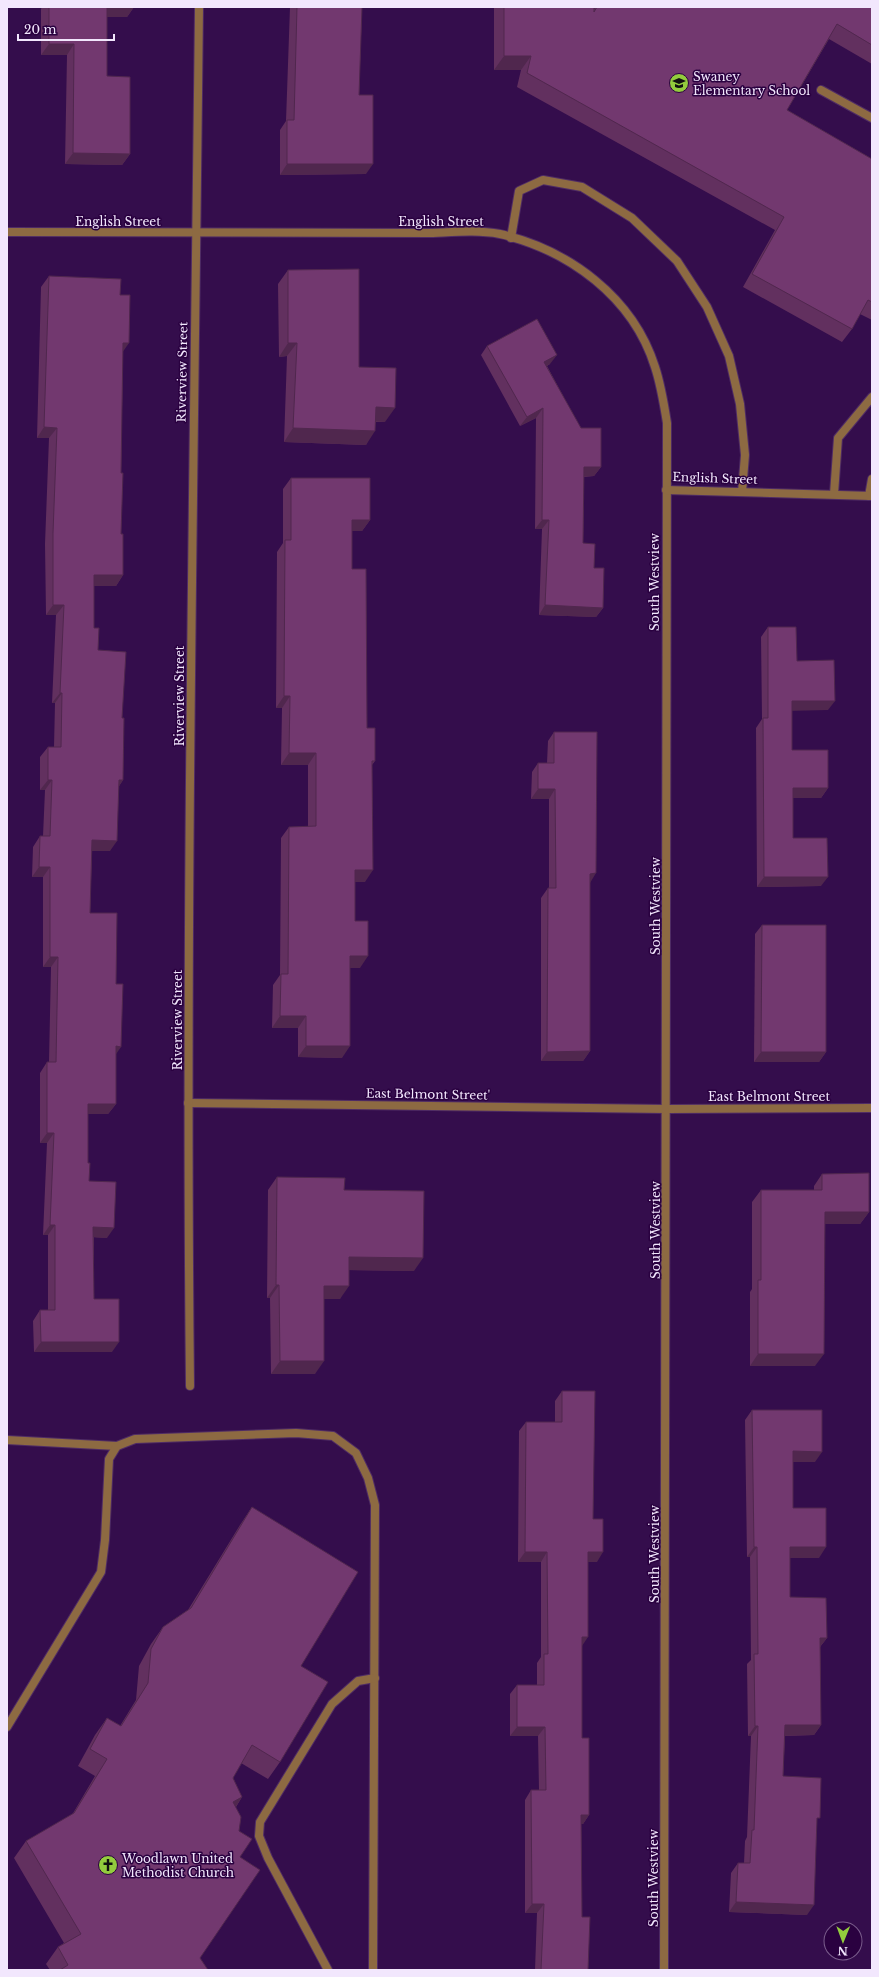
<svg xmlns="http://www.w3.org/2000/svg" width="879" height="1977" font-family="'Libre Baskerville',serif">
	<style>
		.lines { fill: none; stroke-linecap: round; stroke-linejoin: round }
		.service-casing { stroke: #4f2c65; stroke-width: 10 }
		.minor-casing { stroke: #4f2c65; stroke-width: 10 }
		.service { stroke: #8d6a42; stroke-width: 8 }
		.minor { stroke: #8d6a42; stroke-width: 8 }
		.wall { fill: #62305f }
		.shaded-wall { fill: #50274e }
		.building { fill: #72386f; stroke: #50274e }
		.labels { text-anchor: middle; dominant-baseline: central; stroke-width: 3; stroke-linejoin: round; paint-order: stroke }
		.poi-label { font-size: 12px; fill: #f2e7fd; stroke: #2a0140; text-anchor: start }
		.street-label { font-size: 12px; fill: #f2e7fd; stroke: #2a0140 }
	</style>
	<rect width="100%" height="100%" fill="#340d4c"/>
	<g class="lines">
		<g class="service-casing">
			<g id="service">
				<polyline points="821,90 872,118"/>
				<polyline points="511,238 519,191 543,180 582,187 632,218 677,261 707,307 729,356 740,404 745,455 742,492"/>
				<polyline points="834,494 838,438 872,397"/>
				<polyline points="869,496 872,479"/>
				<polyline points="7,1440 117,1446"/>
				<polyline points="7,1727 101,1572 105,1540 109,1459 117,1446 135,1439 296,1433 333,1436 356,1453 368,1478 375,1505 373,1970"/>
				<polyline points="328,1970 268,1858 259,1836 260,1822 332,1704 358,1681 375,1678"/>
			</g>
		</g>
		<g class="minor-casing">
			<g id="minor">
				<path d="M7,232L433,233C456,232 478,230 500,234C569,250 633,297 655,367C661,385 664,404 667,423L664,1970"/>
				<polyline points="666,490 872,496"/>
				<polyline points="188,1103 667,1109 872,1108"/>
				<path d="M190,1386C185,926 194,467 199,7"/>
			</g>
		</g>
		<use href="#service" class="service"/>
		<use href="#minor" class="minor"/>
	</g>
	<g class="wall">
		<polygon points="42,7 134,7 127,17 107,17 107,76 130,154 122,165 65,164 67,55 41,55 41,9"/>
		<polygon points="290,7 362,7 359,95 366,174 280,175 280,130 286,121"/>
		<polygon points="494,7 594,7 594,9 595,7 872,7 872,64 829,39 787,110 872,159 872,320 860,314 852,329 842,342 743,287 775,230 517,87 521,70 494,70"/>
		<polygon points="288,270 359,367 385,422 376,422 366,445 284,442 287,356 279,357 278,284"/>
		<polygon points="49,276 120,295 123,351 121,473 121,534 123,575 116,586 94,586 94,628 98,650 122,718 123,780 119,786 110,851 92,851 90,913 116,1054 116,1104 108,1114 88,1114 88,1163 89,1181 107,1238 94,1237 94,1299 112,1352 34,1352 33,1321 40,1310 48,1310 48,1235 43,1235 47,1143 40,1143 40,1073 47,1062 49,1062 51,967 43,967 43,877 32,877 33,847 40,836 43,836 45,790 40,790 40,757 48,747 54,747 55,703 52,703 56,615 46,615 45,544 49,438 37,438 41,287"/>
		<polygon points="487,346 550,364 547,366 601,467 594,476 584,477 583,543 594,568 603,608 596,617 539,615 542,529 535,529 536,418 520,426 481,355"/>
		<polygon points="291,478 370,520 362,531 352,531 352,569 367,728 375,761 372,765 365,882 355,882 355,921 360,968 350,968 342,1058 298,1057 298,1028 272,1028 273,985 280,975 281,838 289,827 308,827 308,765 281,765 282,708 276,708 277,552 283,543 283,489"/>
		<polygon points="768,627 797,661 828,710 792,710 792,750 828,788 821,798 793,798 793,838 821,886 757,887 756,728 762,719 761,637"/>
		<polygon points="554,732 590,883 590,1051 583,1061 541,1061 541,898 548,888 549,888 549,799 531,799 532,772 538,763 547,763 548,741"/>
		<polygon points="762,925 826,1052 819,1062 754,1062 755,934"/>
		<polygon points="822,1174 869,1212 860,1224 825,1224 815,1366 750,1366 750,1292 752,1289 752,1202 761,1190 814,1190 814,1186"/>
		<polygon points="277,1177 344,1190 414,1271 349,1270 340,1299 324,1299 315,1374 271,1374 270,1298 267,1298 268,1190"/>
		<polygon points="562,1391 593,1519 597,1562 588,1562 582,1645 582,1738 589,1815 583,1824 581,1824 582,1917 588,1970 535,1970 537,1913 525,1913 525,1800 531,1790 539,1790 538,1736 510,1736 510,1694 517,1685 537,1685 537,1663 541,1657 541,1562 518,1562 519,1431 526,1422 555,1422 555,1401"/>
		<polygon points="752,1410 815,1462 793,1462 793,1508 819,1558 790,1558 790,1597 827,1638 820,1647 821,1725 814,1735 785,1736 783,1776 817,1822 807,1915 729,1912 731,1873 738,1863 744,1863 745,1841 747,1837 751,1736 748,1736 747,1664 751,1660 750,1557 747,1557 745,1420"/>
		<polygon points="252,1507 301,1666 280,1762 268,1779 241,1763 233,1778 242,1797 236,1807 239,1831 240,1857 200,1958 208,1970 50,1970 46,1964 58,1947 64,1943 14,1858 26,1841 72,1815 95,1776 78,1766 95,1735 107,1718 120,1726 136,1700 139,1666 151,1644 163,1627 188,1610 240,1525"/>
	</g>
	<g class="shaded-wall">
		<polygon points="106,7 134,7 127,17 99,17"/>
		<polygon points="49,44 74,44 67,55 41,55"/>
		<polygon points="504,56 531,56 521,70 494,70"/>
		<polygon points="73,153 130,154 122,165 65,164"/>
		<polygon points="287,164 373,164 366,174 280,175"/>
		<polygon points="123,343 129,343 122,353"/>
		<polygon points="288,343 297,343 287,356 279,357"/>
		<polygon points="557,355 550,364 537,371 544,362"/>
		<polygon points="376,407 395,408 385,422 367,421"/>
		<polygon points="543,408 536,418 520,426 527,417"/>
		<polygon points="44,427 57,428 49,438 37,438"/>
		<polygon points="293,428 375,431 366,445 284,442"/>
		<polygon points="584,467 601,467 594,476 577,477"/>
		<polygon points="352,520 370,520 362,531 344,531"/>
		<polygon points="542,520 549,520 542,529 535,529"/>
		<polygon points="94,575 123,575 116,586 86,586"/>
		<polygon points="53,605 64,605 56,615 46,615"/>
		<polygon points="545,605 603,608 596,617 539,615"/>
		<polygon points="60,693 62,693 55,703 52,703"/>
		<polygon points="284,696 290,696 282,708 276,708"/>
		<polygon points="792,701 835,701 828,710 786,711"/>
		<polygon points="289,753 316,753 308,765 281,765"/>
		<polygon points="48,780 52,780 45,790 40,790"/>
		<polygon points="119,780 123,780 116,791"/>
		<polygon points="793,788 828,788 821,798 786,798"/>
		<polygon points="538,789 555,789 549,799 531,799"/>
		<polygon points="92,840 117,841 110,851 85,851"/>
		<polygon points="39,867 50,867 43,877 32,877"/>
		<polygon points="355,870 373,870 365,882 347,882"/>
		<polygon points="596,873 590,883 590,874"/>
		<polygon points="764,877 828,877 821,886 757,887"/>
		<polygon points="350,956 368,956 360,968 343,968"/>
		<polygon points="50,957 58,957 51,967 43,967"/>
		<polygon points="280,1016 306,1016 298,1028 272,1028"/>
		<polygon points="116,1046 121,1047 114,1057"/>
		<polygon points="306,1046 350,1046 342,1058 298,1057"/>
		<polygon points="590,1051 583,1061 541,1061 547,1052"/>
		<polygon points="761,1052 826,1052 819,1062 754,1062"/>
		<polygon points="88,1104 116,1104 108,1114 81,1114"/>
		<polygon points="47,1133 54,1133 47,1143 40,1143"/>
		<polygon points="825,1212 869,1212 860,1224 817,1224"/>
		<polygon points="50,1225 55,1225 48,1235 43,1235"/>
		<polygon points="93,1227 114,1228 107,1238 86,1237"/>
		<polygon points="349,1257 423,1258 414,1271 340,1270"/>
		<polygon points="276,1285 279,1285 270,1298 267,1298"/>
		<polygon points="324,1286 349,1286 340,1299 315,1299"/>
		<polygon points="41,1342 119,1342 112,1352 34,1352"/>
		<polygon points="758,1354 824,1354 815,1366 750,1366"/>
		<polygon points="280,1361 324,1361 315,1374 271,1374"/>
		<polygon points="793,1451 822,1452 815,1462 786,1462"/>
		<polygon points="754,1547 757,1547 750,1557 747,1557"/>
		<polygon points="790,1547 826,1547 819,1558 783,1558"/>
		<polygon points="525,1552 547,1552 541,1562 518,1562"/>
		<polygon points="588,1552 603,1552 597,1562 581,1562"/>
		<polygon points="582,1637 588,1637 582,1646"/>
		<polygon points="820,1638 827,1638 819,1648"/>
		<polygon points="785,1725 821,1725 814,1735 778,1736"/>
		<polygon points="755,1726 758,1726 751,1736 748,1736"/>
		<polygon points="517,1727 545,1727 538,1736 510,1736"/>
		<polygon points="242,1797 231,1814 233,1802"/>
		<polygon points="581,1815 589,1815 583,1824 574,1824"/>
		<polygon points="736,1902 814,1905 807,1915 729,1912"/>
		<polygon points="532,1904 544,1904 537,1913 525,1913"/>
	</g>
	<g class="building">
		<polygon points="49,7 107,7 107,76 130,77 130,154 73,153 74,44 49,44"/>
		<polygon points="297,7 362,7 359,95 373,95 373,164 287,164 287,120 294,120"/>
		<polygon points="504,7 594,7 594,12 597,7 872,7 872,45 837,24 787,110 872,159 872,302 868,300 852,329 752,274 784,217 527,73 531,56 504,56"/>
		<polygon points="359,269 359,367 396,368 395,408 376,407 375,431 293,428 297,343 288,343 288,270"/>
		<polygon points="49,276 121,279 120,295 130,295 129,343 123,343 121,473 123,473 121,534 123,534 123,575 94,575 94,628 99,628 98,650 126,652 122,718 124,718 123,780 119,780 117,841 92,840 90,913 117,913 116,984 123,984 121,1047 116,1046 116,1104 88,1104 88,1163 90,1163 89,1181 116,1182 114,1228 93,1227 94,1299 119,1299 119,1342 41,1342 40,1310 55,1310 55,1225 50,1225 54,1133 47,1133 47,1062 56,1062 58,957 50,957 50,867 39,867 40,836 50,836 52,780 48,780 48,747 61,747 62,693 60,693 64,605 53,605 53,533 57,428 44,427"/>
		<polygon points="537,319 557,355 544,362 581,428 601,428 601,467 584,467 583,543 595,544 594,568 604,568 603,608 545,605 549,520 542,520 543,408 527,417 487,346"/>
		<polygon points="291,478 370,478 370,520 352,520 352,569 366,569 367,728 375,728 375,761 372,761 373,870 355,870 355,921 368,921 368,956 350,956 350,1046 306,1046 306,1016 280,1016 281,974 288,974 289,827 316,826 316,753 289,753 290,696 284,696 285,540 291,540"/>
		<polygon points="768,627 796,627 797,661 834,660 835,701 792,701 792,750 828,750 828,788 793,788 793,838 827,838 828,877 764,877 763,718 768,718"/>
		<polygon points="554,732 597,732 596,873 590,874 590,1051 547,1052 548,888 556,888 555,789 538,789 538,763 554,763"/>
		<polygon points="762,925 826,925 826,1052 761,1052"/>
		<polygon points="869,1173 869,1212 825,1212 824,1354 758,1354 758,1280 761,1280 761,1190 822,1190 822,1174"/>
		<polygon points="277,1177 345,1178 344,1190 424,1191 423,1258 349,1257 349,1286 324,1286 324,1361 280,1361 279,1285 276,1285"/>
		<polygon points="562,1391 595,1391 593,1519 603,1519 603,1552 588,1552 588,1637 582,1637 582,1738 589,1738 589,1815 581,1815 582,1917 590,1917 588,1970 541,1970 544,1904 532,1904 531,1790 546,1790 545,1727 517,1727 517,1685 544,1685 544,1654 548,1654 547,1552 525,1552 526,1422 562,1422"/>
		<polygon points="752,1410 822,1410 822,1452 793,1451 793,1508 826,1508 826,1547 790,1547 790,1597 826,1598 827,1638 820,1638 821,1725 785,1725 783,1776 821,1778 820,1818 817,1818 814,1905 736,1902 738,1863 750,1863 752,1830 754,1830 758,1726 755,1726 754,1654 758,1654 757,1547 754,1547"/>
		<polygon points="252,1507 358,1572 301,1666 328,1682 280,1762 252,1745 233,1778 242,1797 233,1802 241,1817 239,1831 252,1839 240,1857 260,1870 200,1958 208,1970 60,1970 68,1965 58,1947 81,1934 26,1841 74,1813 107,1759 90,1749 107,1718 121,1726 148,1683 151,1649 163,1627 191,1608"/>
	</g>
	<defs>
		<g id="school-disc" transform="scale(1)"><circle r="9.5" fill="#93cc3d" stroke="#2a0140"/><path d="M0-5L7-2L0 1L-7-2ZM-4 1L0 2.5L4 1V4Q0 6-4 4Z" fill="#111"/></g>
		<g id="church-disc" transform="scale(1)"><circle r="9.5" fill="#93cc3d" stroke="#2a0140"/><path d="M-1.2-6h2.4v3.5h3.3v2.4h-3.3V6h-2.4V-.1h-3.3v-2.4h3.3Z" fill="#111"/></g>
	</defs>
	<g fill-rule="evenodd">
		<use href="#school-disc" x="679" y="83"/>
		<use href="#church-disc" x="108" y="1865"/>
	</g>
	<g class="labels">
		<g class="poi-label">
			<text x="693" y="76">Swaney<tspan x="693" dy="14">Elementary School</tspan></text>
			<text x="122" y="1858">Woodlawn United<tspan x="122" dy="14">Methodist Church</tspan></text>
		</g>
		<g class="street-label">
			<text x="118" y="221">English Street</text>
			<text x="441" y="221">English Street</text>
			<text transform="translate(182 372) rotate(-89)">Riverview Street</text>
			<text transform="translate(715 478) rotate(2)">English Street</text>
			<text transform="translate(654 582) rotate(-90)">South Westview</text>
			<text transform="translate(179 696) rotate(-90)">Riverview Street</text>
			<text transform="translate(655 906) rotate(-90)">South Westview</text>
			<text transform="translate(177 1020) rotate(-90)">Riverview Street</text>
			<text transform="translate(428 1094) rotate(1)">East Belmont Street'</text>
			<text x="769" y="1096">East Belmont Street</text>
			<text transform="translate(655 1230) rotate(-90)">South Westview</text>
			<text transform="translate(654 1554) rotate(-90)">South Westview</text>
			<text transform="translate(653 1878) rotate(-90)">South Westview</text>
		</g>
	</g>
	<rect width="879" height="1977" fill="none" stroke="#f2e7fd" stroke-width="16"/>
	<g transform="translate(843 1941) rotate(181)"><circle r="19" fill="#2a0140" stroke="#7a5d8c"/>
	<path d="M0-3L7 15L0 10L-7 15Z" fill="#93cc3d"/>
	<text y="-6" font-size="11" font-weight="bold" text-anchor="middle" fill="#f2e7fd">N</text>
	</g>
	<path d="M18 34v6h96v-6" fill="none" stroke="#f2e7fd" stroke-width="2"/>
	<text x="24" y="34" font-size="12" fill="#f2e7fd" stroke="#2a0140" stroke-width="3" paint-order="stroke">20 m</text>
</svg>
